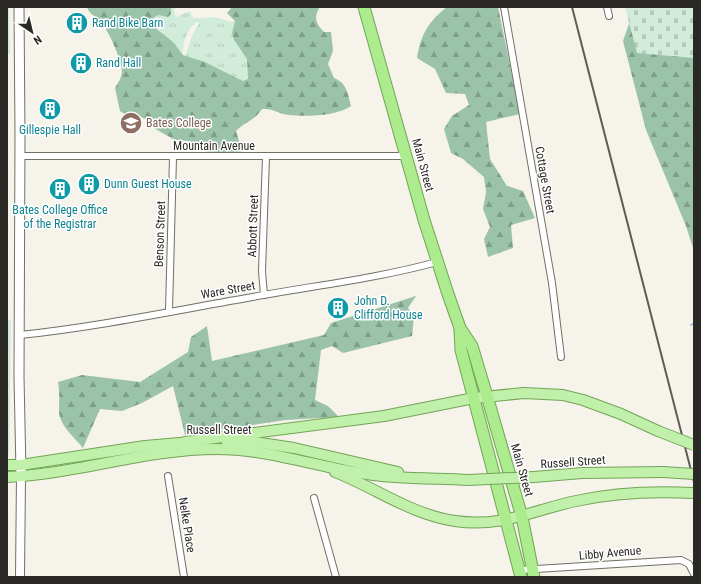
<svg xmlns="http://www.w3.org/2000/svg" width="701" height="584" font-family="'Roboto Condensed',sans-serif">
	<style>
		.grass { fill: url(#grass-tufts) }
		.forest { fill: url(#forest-firs) }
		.cemetery { fill: url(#cemetery-stones) }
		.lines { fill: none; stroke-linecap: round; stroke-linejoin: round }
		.stream { stroke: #adbfe4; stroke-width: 2 }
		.minor-casing { stroke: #726f67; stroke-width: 8 }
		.tertiary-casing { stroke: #726f67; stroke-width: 10 }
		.secondary-casing { stroke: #726f67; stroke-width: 11 }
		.primary-casing { stroke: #72a457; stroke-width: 12 }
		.trunk-casing { stroke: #72a457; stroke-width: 13 }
		.minor { stroke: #fff; stroke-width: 6 }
		.tertiary { stroke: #fff; stroke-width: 8 }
		.secondary { stroke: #fff; stroke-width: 9 }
		.primary { stroke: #c1f0aa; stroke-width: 10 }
		.trunk { stroke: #aceb8e; stroke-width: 11 }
		.rail { stroke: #5e5c57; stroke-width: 2 }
		.primary-bridge-casing { stroke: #72a457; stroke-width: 12; stroke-linecap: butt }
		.primary-bridge { stroke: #c1f0aa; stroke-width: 10 }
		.labels { text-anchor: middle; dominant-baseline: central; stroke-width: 3; stroke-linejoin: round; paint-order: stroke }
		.culture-label { font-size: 12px; fill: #0d838f; stroke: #fff; text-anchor: start }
		.education-label { font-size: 12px; fill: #785e54; stroke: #fff; text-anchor: start }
		.street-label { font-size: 12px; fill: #2b2926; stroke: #fff }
	</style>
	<defs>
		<pattern id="grass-tufts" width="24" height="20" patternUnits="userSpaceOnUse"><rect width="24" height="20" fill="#d1ecdb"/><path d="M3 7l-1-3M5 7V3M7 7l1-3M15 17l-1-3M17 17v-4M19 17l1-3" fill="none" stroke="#b4cabc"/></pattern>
		<pattern id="forest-firs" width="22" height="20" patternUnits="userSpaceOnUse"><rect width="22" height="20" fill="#9bc3a9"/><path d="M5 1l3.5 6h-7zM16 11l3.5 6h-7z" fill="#7f9e89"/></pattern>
		<pattern id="cemetery-stones" width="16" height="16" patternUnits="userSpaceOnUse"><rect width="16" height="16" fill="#d1ecdb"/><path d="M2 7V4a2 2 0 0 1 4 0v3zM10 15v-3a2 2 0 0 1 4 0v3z" fill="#b4cabc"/></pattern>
	</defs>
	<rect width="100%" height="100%" fill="#f6f3ea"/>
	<g class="grass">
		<polygon points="7,7 9,7 10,54 7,54"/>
		<path d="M171,7H177L174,10L176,17L190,11L192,17C199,20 205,17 212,17C220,18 225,20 232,22L235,21L232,33L234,40L247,59L248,80L243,81L205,62L185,56C190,44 191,34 199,24L198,22C189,24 181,46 183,55L152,22V19L158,15L163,17Z"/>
		<polygon points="7,320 11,320 9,454 7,455"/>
	</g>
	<g class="forest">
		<path d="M87,7H171V14L168,17L158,15L152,19V22L158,30L173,42L183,55L205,62L243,81L248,79L247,59L234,40L232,33L235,21L227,13L232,7H320C313,18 316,23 324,32H331L333,51L328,64L334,78C347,83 348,94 351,106C337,116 306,117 289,115C279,114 273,108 262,109C255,120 245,122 236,131L243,154H209L203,146L189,141L175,140L152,127L149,121L141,117H129L120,111L115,88C118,83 122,77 122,71C122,60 107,27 99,20C94,15 90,15 87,7Z"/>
		<path d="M447,7H498L520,114L486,122L490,159L507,186L523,191L535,218L511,225L513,248L488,257L484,239L490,227L483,209L486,192L484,177L463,159L451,153L444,129L452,116L469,105L465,94L446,93L435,69L417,58C421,34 428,22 447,7Z"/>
		<polygon points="631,18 694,48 694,251 686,226 646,130 623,41"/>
		<path d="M416,296L408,308L414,317L412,336L343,353L332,346L321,350L315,400L328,406L339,417L286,420L185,435L173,386L142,403L122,411L100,409L83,448C75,438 59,425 59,411C59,401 60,393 58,382L82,375L140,382L188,352L191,337L207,326L212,361L324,335L331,323Z"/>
	</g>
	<polygon class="cemetery" points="625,7 694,7 694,58 637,53"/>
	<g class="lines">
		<polyline class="stream" points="691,325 694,323"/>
		<g class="minor-casing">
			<g id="minor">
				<polyline points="504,7 552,283 561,357"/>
				<polyline points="607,7 609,16"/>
				<polyline points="20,156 407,156"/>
				<polyline points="264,295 262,271 266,157"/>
				<polyline points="169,311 173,157"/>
				<path d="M20,335C97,327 172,311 247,298C311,286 375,279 437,262"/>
				<polyline points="168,476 184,577"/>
				<polyline points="314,498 336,577"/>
				<polyline points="520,570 681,560 689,564 694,574"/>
			</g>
		</g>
		<g class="tertiary-casing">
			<polyline id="tertiary" points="20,577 21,477"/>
		</g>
		<g class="secondary-casing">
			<polyline id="secondary" points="19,7 20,135 19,377 21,472"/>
		</g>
		<g class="primary-casing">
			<g id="primary">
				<polyline points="185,442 384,416 474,398 524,393 563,395 583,400 621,414 658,431"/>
				<polyline points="227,443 254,442 294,448 398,472"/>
				<polyline points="7,465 21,465 145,446 191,442"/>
				<path d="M335,472C376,488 412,515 455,521C502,528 533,510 576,501C616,492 654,491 694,493"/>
				<path d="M7,477C77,474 147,449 217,449C264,449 308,464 354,472C392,479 430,478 468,480"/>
				<polyline points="534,477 582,473 663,472"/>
			</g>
		</g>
		<g class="trunk-casing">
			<g id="trunk">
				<polyline points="364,7 424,220 448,294 460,328 472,346 487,396 522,517 534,577"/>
				<polyline points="460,329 461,350 521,577"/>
			</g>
		</g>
		<use href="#minor" class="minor"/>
		<use href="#tertiary" class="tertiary"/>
		<use href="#secondary" class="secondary"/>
		<use href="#primary" class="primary"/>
		<use href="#trunk" class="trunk"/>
		<polyline class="rail" points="572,7 694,482"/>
		<g class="primary-bridge-casing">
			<g id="primary-bridge">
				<polyline points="658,431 694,445"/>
				<polyline points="663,472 694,474"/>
				<polyline points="468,480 534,477"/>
			</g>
		</g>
		<use href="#primary-bridge" class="primary-bridge"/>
	</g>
	<defs>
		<g id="building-disc" transform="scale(1.15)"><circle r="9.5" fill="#0f9aa8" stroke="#fff"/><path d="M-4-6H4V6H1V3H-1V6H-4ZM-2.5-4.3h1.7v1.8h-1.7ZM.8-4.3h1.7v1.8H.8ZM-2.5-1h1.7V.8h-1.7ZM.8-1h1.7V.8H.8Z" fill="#fff"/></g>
		<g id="university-disc" transform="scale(1.15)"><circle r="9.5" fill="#8d6e63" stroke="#fff"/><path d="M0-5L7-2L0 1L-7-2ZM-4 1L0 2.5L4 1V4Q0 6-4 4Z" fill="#fff"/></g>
	</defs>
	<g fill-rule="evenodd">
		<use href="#building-disc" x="77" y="23"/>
		<use href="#building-disc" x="81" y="63"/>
		<use href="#building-disc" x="50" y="109"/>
		<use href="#university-disc" x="131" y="123"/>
		<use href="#building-disc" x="89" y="184"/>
		<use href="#building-disc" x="60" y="189"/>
		<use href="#building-disc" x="338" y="308"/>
	</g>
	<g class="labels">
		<g class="culture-label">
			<text x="92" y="23">Rand Bike Barn</text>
			<text x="96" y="63">Rand Hall</text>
			<text x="50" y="130" text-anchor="middle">Gillespie Hall</text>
			<text x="104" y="184">Dunn Guest House</text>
			<text x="60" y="210" text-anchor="middle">Bates College Office<tspan x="60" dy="14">of the Registrar</tspan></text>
			<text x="354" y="301">John D.<tspan x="354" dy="14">Clifford House</tspan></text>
		</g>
		<g class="education-label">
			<text x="146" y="123">Bates College</text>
		</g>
		<g class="street-label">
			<text x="214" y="146">Mountain Avenue</text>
			<text transform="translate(423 165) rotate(75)">Main Street</text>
			<text transform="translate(545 180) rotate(80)">Cottage Street</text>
			<text transform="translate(253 226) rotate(-88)">Abbott Street</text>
			<text transform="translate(160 234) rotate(-88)">Benson Street</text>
			<text transform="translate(228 290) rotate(-10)">Ware Street</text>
			<text x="219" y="430">Russell Street</text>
			<text transform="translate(573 462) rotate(-4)">Russell Street</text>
			<text transform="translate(522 470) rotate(74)">Main Street</text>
			<text transform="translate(187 525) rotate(81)">Nelke Place</text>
			<text transform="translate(610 553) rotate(-5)">Libby Avenue</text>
		</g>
	</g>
	<rect width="701" height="584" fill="none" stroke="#2b2926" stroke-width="16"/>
	<g transform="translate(32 32) rotate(145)" stroke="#ffffff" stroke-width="3" paint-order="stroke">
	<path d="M0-3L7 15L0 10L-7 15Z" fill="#2b2926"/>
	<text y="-6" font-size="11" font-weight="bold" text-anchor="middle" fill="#2b2926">N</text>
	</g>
</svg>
